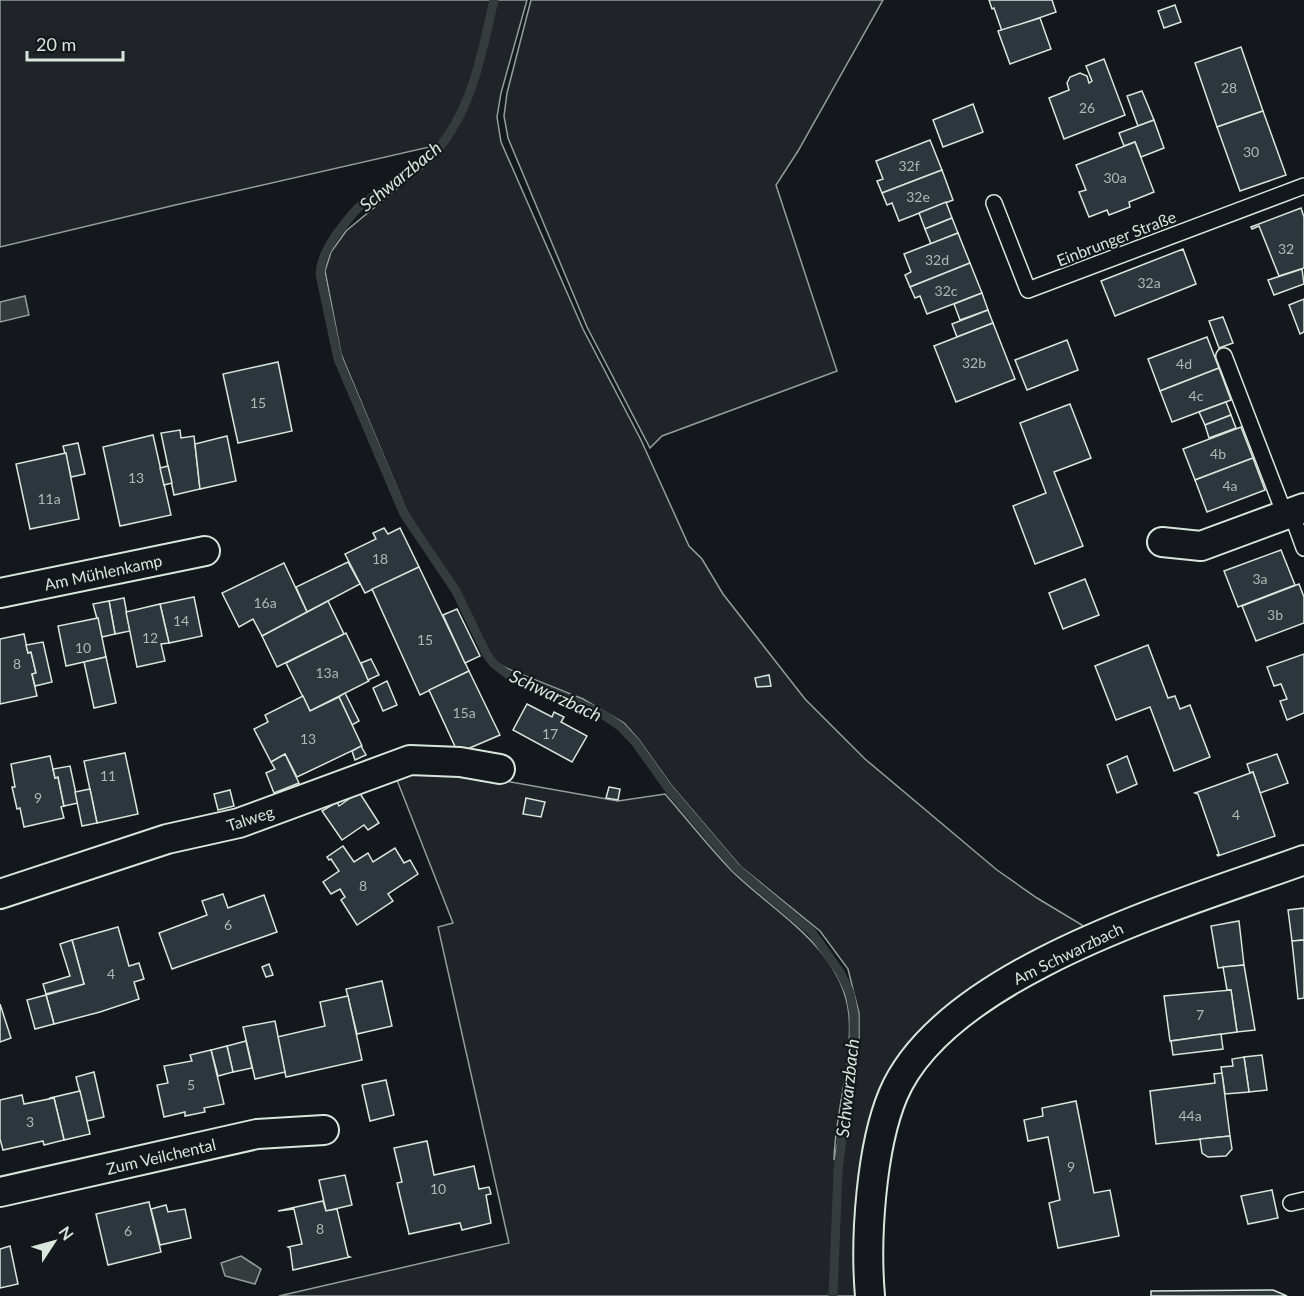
<svg xmlns="http://www.w3.org/2000/svg" width="1304" height="1296" font-family="Lato,sans-serif">
	<style>
		.green { fill: #202428; stroke: #939e99; stroke-width: 1.5 }
		.water { fill: #363b3e; stroke: #939e99; stroke-width: 1.5 }
		.lines { fill: none; stroke-linecap: round; stroke-linejoin: round }
		.stream { stroke: #363b3e; stroke-width: 9 }
		.building { fill: #2c363c; stroke: #d8e6dc; stroke-width: 1.5 }
		.lane-casing { stroke: #d8e6dc; stroke-width: 18 }
		.street-casing { stroke: #d8e6dc; stroke-width: 32 }
		.lane { stroke: #14181c; stroke-width: 15 }
		.street { stroke: #14181c; stroke-width: 28 }
		.labels { text-anchor: middle; dominant-baseline: central; stroke-width: 4.5; stroke-linejoin: round; paint-order: stroke }
		.number-label { font-size: 14px; fill: #adbab4 }
		.street-label { font-size: 16px; fill: #d8e6dc; stroke: #14181c }
		.water-label { font-size: 18px; font-style: italic; fill: #d8e6dc; stroke: #14181c }
	</style>
	<rect width="100%" height="100%" fill="#14181c"/>
	<g class="green">
		<path d="M0,0H527L501,93L497,117L501,142L583,329L641,440L689,546L702,559L723,594L805,699L865,759L997,870L1037,898L1082,925L1087,938L902,1056L866,1296H279L509,1243L438,927L453,923L395,775L416,765L618,801L665,794C687,819 708,846 731,870C774,913 842,947 849,1015C853,1063 835,1112 834,1160L859,1043V1013L848,969L820,931L740,866L671,785L639,740L624,723L583,699L508,669L497,663L488,652L457,589L407,512L341,354L325,271L331,252L346,231L435,157L429,147L171,206L0,247Z"/>
		<polygon points="531,0 883,0 798,151 776,185 837,371 662,436 650,448 587,327 508,138 504,116 507,93"/>
	</g>
	<g class="water">
		<polygon points="25,296 29,315 0,322 0,302"/>
		<polygon points="241,1256 261,1269 255,1284 225,1276 221,1263"/>
	</g>
	<g class="lines">
		<path class="stream" d="M494,0C482,52 473,106 439,148C418,175 383,186 358,208C350,216 342,227 335,236C327,249 321,259 320,274L338,359L404,514L456,591L486,653L493,663L507,674L574,701L601,713L621,727L636,743L668,788L736,868L811,931L840,972L850,993L854,1015V1043L838,1171L833,1296"/>
	</g>
	<g class="building">
		<polygon points="989,0 1052,0 1056,12 1002,31 994,8 992,9"/>
		<polygon points="1175,5 1181,22 1164,28 1158,11"/>
		<polygon points="1040,18 1051,49 1010,64 998,31"/>
		<polygon points="1241,47 1263,111 1217,127 1195,63"/>
		<polygon points="1104,59 1125,115 1064,139 1049,98 1069,90 1067,83 1070,77 1080,73 1087,76 1089,83 1092,81 1086,66"/>
		<polygon points="1142,91 1154,120 1138,126 1127,96"/>
		<polygon points="973,104 983,132 943,147 933,120"/>
		<polygon points="1263,111 1286,175 1240,191 1217,127"/>
		<polygon points="1154,120 1164,148 1141,157 1135,142 1124,146 1119,133"/>
		<polygon points="930,140 942,170 882,193 877,181 883,179 876,161"/>
		<polygon points="1135,142 1154,192 1129,202 1130,207 1109,215 1107,210 1089,217 1079,192 1086,190 1076,165"/>
		<polygon points="942,170 953,200 899,221 892,203 887,205 882,193"/>
		<polygon points="946,202 952,218 925,229 919,213"/>
		<polygon points="1301,208 1304,217 1304,268 1279,276 1259,226 1252,229 1251,227"/>
		<polygon points="952,218 958,233 931,244 925,229"/>
		<polygon points="958,233 970,263 910,287 905,275 911,272 904,254"/>
		<polygon points="1183,249 1196,284 1115,316 1101,281"/>
		<polygon points="970,263 982,293 927,314 920,296 915,298 910,287"/>
		<polygon points="1302,269 1304,284 1274,295 1268,280"/>
		<polygon points="982,293 988,310 960,320 954,304"/>
		<polygon points="1304,299 1304,332 1300,334 1289,305"/>
		<polygon points="988,310 993,323 957,337 952,324"/>
		<polygon points="1223,317 1233,343 1219,348 1209,321"/>
		<polygon points="993,323 1015,379 956,402 934,346"/>
		<polygon points="1207,337 1219,368 1160,391 1148,359"/>
		<polygon points="1067,340 1078,370 1027,390 1015,360"/>
		<polygon points="278,362 292,431 238,443 223,374"/>
		<polygon points="1219,368 1231,400 1172,422 1160,391"/>
		<polygon points="1226,402 1231,415 1205,425 1199,412"/>
		<polygon points="1070,404 1091,458 1054,472 1083,546 1035,564 1013,506 1046,493 1020,423"/>
		<polygon points="1231,415 1236,428 1209,438 1205,425"/>
		<polygon points="1241,427 1253,458 1195,480 1183,449"/>
		<polygon points="180,430 181,438 194,436 200,489 174,495 161,433"/>
		<polygon points="153,435 171,515 120,526 103,447"/>
		<polygon points="227,436 236,481 200,489 195,444"/>
		<polygon points="78,443 85,474 71,477 63,446"/>
		<polygon points="66,453 79,519 30,529 16,464"/>
		<polygon points="1253,458 1265,490 1207,512 1195,480"/>
		<polygon points="168,466 172,483 164,485 160,468"/>
		<polygon points="384,528 388,534 400,528 419,567 365,593 345,554 376,539 373,533"/>
		<polygon points="1281,550 1295,585 1238,607 1224,571"/>
		<polygon points="348,562 360,584 307,612 296,587"/>
		<polygon points="284,563 307,612 262,636 253,619 239,627 222,593"/>
		<polygon points="419,567 469,671 420,695 372,589"/>
		<polygon points="1085,579 1099,615 1063,629 1049,593"/>
		<polygon points="1299,584 1304,597 1304,623 1256,641 1242,606"/>
		<polygon points="194,597 202,636 169,643 160,604"/>
		<polygon points="124,598 130,631 115,634 109,601"/>
		<polygon points="109,601 115,634 102,637 93,604"/>
		<polygon points="328,601 344,634 277,667 262,636"/>
		<polygon points="160,604 169,643 161,644 165,661 137,667 126,612"/>
		<polygon points="457,609 480,656 465,663 443,615"/>
		<polygon points="98,618 106,657 66,666 58,626"/>
		<polygon points="346,633 369,681 310,711 286,663"/>
		<polygon points="24,634 28,653 31,652 36,673 32,674 37,696 0,704 0,639"/>
		<polygon points="43,642 52,682 35,686 32,674 36,673 31,652 28,653 26,645"/>
		<polygon points="1148,645 1168,698 1175,696 1180,709 1190,705 1210,757 1174,771 1150,707 1116,720 1095,666"/>
		<polygon points="1304,654 1304,713 1287,720 1280,701 1287,699 1281,684 1274,686 1267,667"/>
		<polygon points="106,657 116,703 94,708 84,662"/>
		<polygon points="371,659 379,675 368,680 361,663"/>
		<polygon points="469,671 500,735 458,753 429,690"/>
		<polygon points="769,675 771,686 757,687 755,678"/>
		<polygon points="387,681 397,705 383,711 373,688"/>
		<polygon points="345,693 359,721 352,725 339,697"/>
		<polygon points="303,696 310,711 339,697 362,746 297,777 285,754 271,762 254,729 268,722 265,715"/>
		<polygon points="527,704 552,717 554,712 564,717 561,722 587,736 572,762 513,730"/>
		<polygon points="361,746 366,755 355,760 352,751"/>
		<polygon points="125,753 138,814 97,823 84,761"/>
		<polygon points="285,754 299,783 274,793 266,773 275,769 271,762"/>
		<polygon points="1277,754 1288,783 1260,793 1253,772 1250,773 1247,764"/>
		<polygon points="50,756 55,778 58,777 64,806 61,807 64,818 24,827 20,808 17,809 12,787 15,787 11,764"/>
		<polygon points="1127,756 1137,784 1117,793 1107,765"/>
		<polygon points="70,766 78,803 64,806 58,777 55,778 53,769"/>
		<polygon points="1253,772 1275,836 1218,856 1217,855 1219,854 1198,794 1195,793"/>
		<polygon points="609,787 620,789 618,800 606,798"/>
		<polygon points="90,789 97,823 82,826 75,792"/>
		<polygon points="230,790 234,806 218,810 214,794"/>
		<polygon points="359,792 379,823 368,830 364,825 342,840 322,811 337,802 339,806"/>
		<polygon points="526,798 545,802 541,817 523,814"/>
		<polygon points="343,846 354,862 368,853 373,862 395,848 404,863 410,860 418,874 388,894 393,901 357,925 341,900 345,897 340,889 331,894 323,882 339,871 331,859 329,860 327,857"/>
		<polygon points="223,894 228,908 264,895 277,932 172,969 159,933 207,915 202,901"/>
		<polygon points="1304,908 1304,940 1292,941 1288,910"/>
		<polygon points="1239,921 1244,965 1218,968 1211,926"/>
		<polygon points="118,927 129,966 139,963 144,979 134,982 139,999 100,1012 54,1024 46,995 84,984 72,940"/>
		<polygon points="72,940 84,984 46,994 43,984 70,976 60,944"/>
		<polygon points="1304,940 1304,998 1298,999 1292,941"/>
		<polygon points="269,964 273,975 266,977 262,967"/>
		<polygon points="1244,965 1255,1030 1237,1032 1231,990 1227,990 1223,967"/>
		<polygon points="382,981 392,1026 357,1034 346,989"/>
		<polygon points="1231,990 1237,1032 1170,1041 1164,996"/>
		<polygon points="46,995 54,1024 35,1029 27,1000"/>
		<polygon points="348,996 362,1060 286,1077 277,1037 325,1026 320,1002"/>
		<polygon points="0,1004 11,1038 0,1042"/>
		<polygon points="275,1021 285,1072 255,1079 243,1027"/>
		<polygon points="1221,1034 1223,1049 1173,1055 1171,1041"/>
		<polygon points="246,1041 252,1068 233,1072 227,1046"/>
		<polygon points="227,1046 233,1072 218,1076 211,1050"/>
		<polygon points="211,1050 224,1104 204,1108 205,1112 185,1116 185,1112 164,1117 157,1085 168,1083 164,1066 192,1061 190,1055"/>
		<polygon points="1262,1055 1267,1090 1249,1092 1244,1057"/>
		<polygon points="1244,1057 1249,1092 1225,1094 1221,1067 1233,1066 1232,1059"/>
		<polygon points="94,1072 104,1117 87,1121 76,1077"/>
		<polygon points="1222,1073 1230,1136 1156,1144 1150,1091 1215,1083 1214,1074"/>
		<polygon points="386,1080 394,1115 370,1121 362,1085"/>
		<polygon points="80,1091 90,1134 64,1140 54,1098 49,1099 50,1098"/>
		<polygon points="22,1095 24,1104 54,1098 64,1140 44,1145 43,1141 3,1150 0,1139 0,1100"/>
		<polygon points="1076,1101 1094,1193 1110,1190 1119,1236 1058,1248 1049,1203 1060,1200 1048,1137 1028,1141 1024,1120 1043,1116 1042,1108"/>
		<polygon points="1230,1136 1232,1149 1226,1156 1208,1157 1202,1153 1200,1139"/>
		<polygon points="427,1141 434,1175 474,1166 479,1189 489,1187 491,1194 486,1195 491,1223 462,1230 460,1223 409,1234 397,1183 402,1182 394,1148"/>
		<polygon points="345,1175 352,1205 326,1211 319,1180"/>
		<polygon points="1272,1190 1278,1218 1248,1224 1241,1196"/>
		<polygon points="323,1201 326,1211 337,1209 348,1256 350,1257 293,1270 290,1248 288,1247 302,1244 294,1209 278,1211"/>
		<polygon points="149,1202 161,1252 108,1265 96,1214"/>
		<polygon points="166,1205 168,1212 185,1209 191,1238 160,1245 151,1209"/>
		<polygon points="10,1246 18,1284 0,1288 0,1249"/>
		<polygon points="1273,1290 1287,1296 1151,1296 1151,1291"/>
	</g>
	<g class="lines">
		<g class="lane-casing">
			<g id="lane">
				<polyline points="994,203 1028,290 1304,186"/>
				<polyline points="1224,356 1285,515"/>
				<polyline points="1291,512 1304,548"/>
				<polyline points="1291,1203 1304,1200"/>
			</g>
		</g>
		<g class="street-casing">
			<g id="street">
				<polyline points="1162,542 1201,546 1304,508"/>
				<polyline points="0,593 205,551"/>
				<polyline points="0,894 167,839 239,823 410,760 460,762 500,769"/>
				<polyline points="0,1192 257,1134 324,1130"/>
				<path d="M870,1296C865,1239 871,1148 893,1095C945,971 1186,903 1304,860"/>
			</g>
		</g>
		<use href="#lane" class="lane"/>
		<use href="#street" class="street"/>
	</g>
	<g class="labels">
		<g class="number-label">
			<text x="1229" y="87">28</text>
			<text x="1087" y="107">26</text>
			<text x="1251" y="151">30</text>
			<text x="909" y="165">32f</text>
			<text x="1115" y="177">30a</text>
			<text x="918" y="196">32e</text>
			<text x="1286" y="248">32</text>
			<text x="937" y="259">32d</text>
			<text x="1149" y="282">32a</text>
			<text x="946" y="290">32c</text>
			<text x="974" y="362">32b</text>
			<text x="1184" y="363">4d</text>
			<text x="1196" y="395">4c</text>
			<text x="258" y="402">15</text>
			<text x="1218" y="453">4b</text>
			<text x="136" y="477">13</text>
			<text x="1230" y="485">4a</text>
			<text x="49" y="498">11a</text>
			<text x="380" y="558">18</text>
			<text x="1260" y="578">3a</text>
			<text x="265" y="602">16a</text>
			<text x="1275" y="614">3b</text>
			<text x="181" y="620">14</text>
			<text x="150" y="637">12</text>
			<text x="425" y="639">15</text>
			<text x="83" y="647">10</text>
			<text x="17" y="663">8</text>
			<text x="327" y="672">13a</text>
			<text x="464" y="712">15a</text>
			<text x="550" y="733">17</text>
			<text x="308" y="738">13</text>
			<text x="108" y="775">11</text>
			<text x="38" y="797">9</text>
			<text x="1236" y="814">4</text>
			<text x="363" y="885">8</text>
			<text x="228" y="924">6</text>
			<text x="111" y="973">4</text>
			<text x="1200" y="1014">7</text>
			<text x="191" y="1084">5</text>
			<text x="1190" y="1115">44a</text>
			<text x="30" y="1121">3</text>
			<text x="1071" y="1166">9</text>
			<text x="438" y="1188">10</text>
			<text x="320" y="1228">8</text>
			<text x="128" y="1230">6</text>
		</g>
		<g class="street-label">
			<text transform="translate(1116 238) rotate(-21)">Einbrunger Straße</text>
			<text transform="translate(103 572) rotate(-12)">Am Mühlenkamp</text>
			<text transform="translate(250 818) rotate(-18)">Talweg</text>
			<text transform="translate(1068 953) rotate(-26)">Am Schwarzbach</text>
			<text transform="translate(161 1156) rotate(-13)">Zum Veilchental</text>
		</g>
		<g class="water-label">
			<text transform="translate(400 176) rotate(-39)">Schwarzbach</text>
			<text transform="translate(556 695) rotate(25)">Schwarzbach</text>
			<text transform="translate(847 1088) rotate(-84)">Schwarzbach</text>
		</g>
	</g>
	<g transform="translate(54 1242) rotate(54)" stroke="#14181c" stroke-width="4.5" paint-order="stroke">
	<path d="M0-4.5L10 22L0 15L-10 22Z" fill="#d8e6dc"/>
	<text y="-9" font-size="16" font-weight="bold" text-anchor="middle" fill="#d8e6dc">N</text>
	</g>
	<path d="M27 51v9h96v-9" fill="none" stroke="#d8e6dc" stroke-width="3"/>
	<text x="36" y="51" font-size="18" fill="#d8e6dc" stroke="#14181c" stroke-width="4.5" paint-order="stroke">20 m</text>
</svg>
